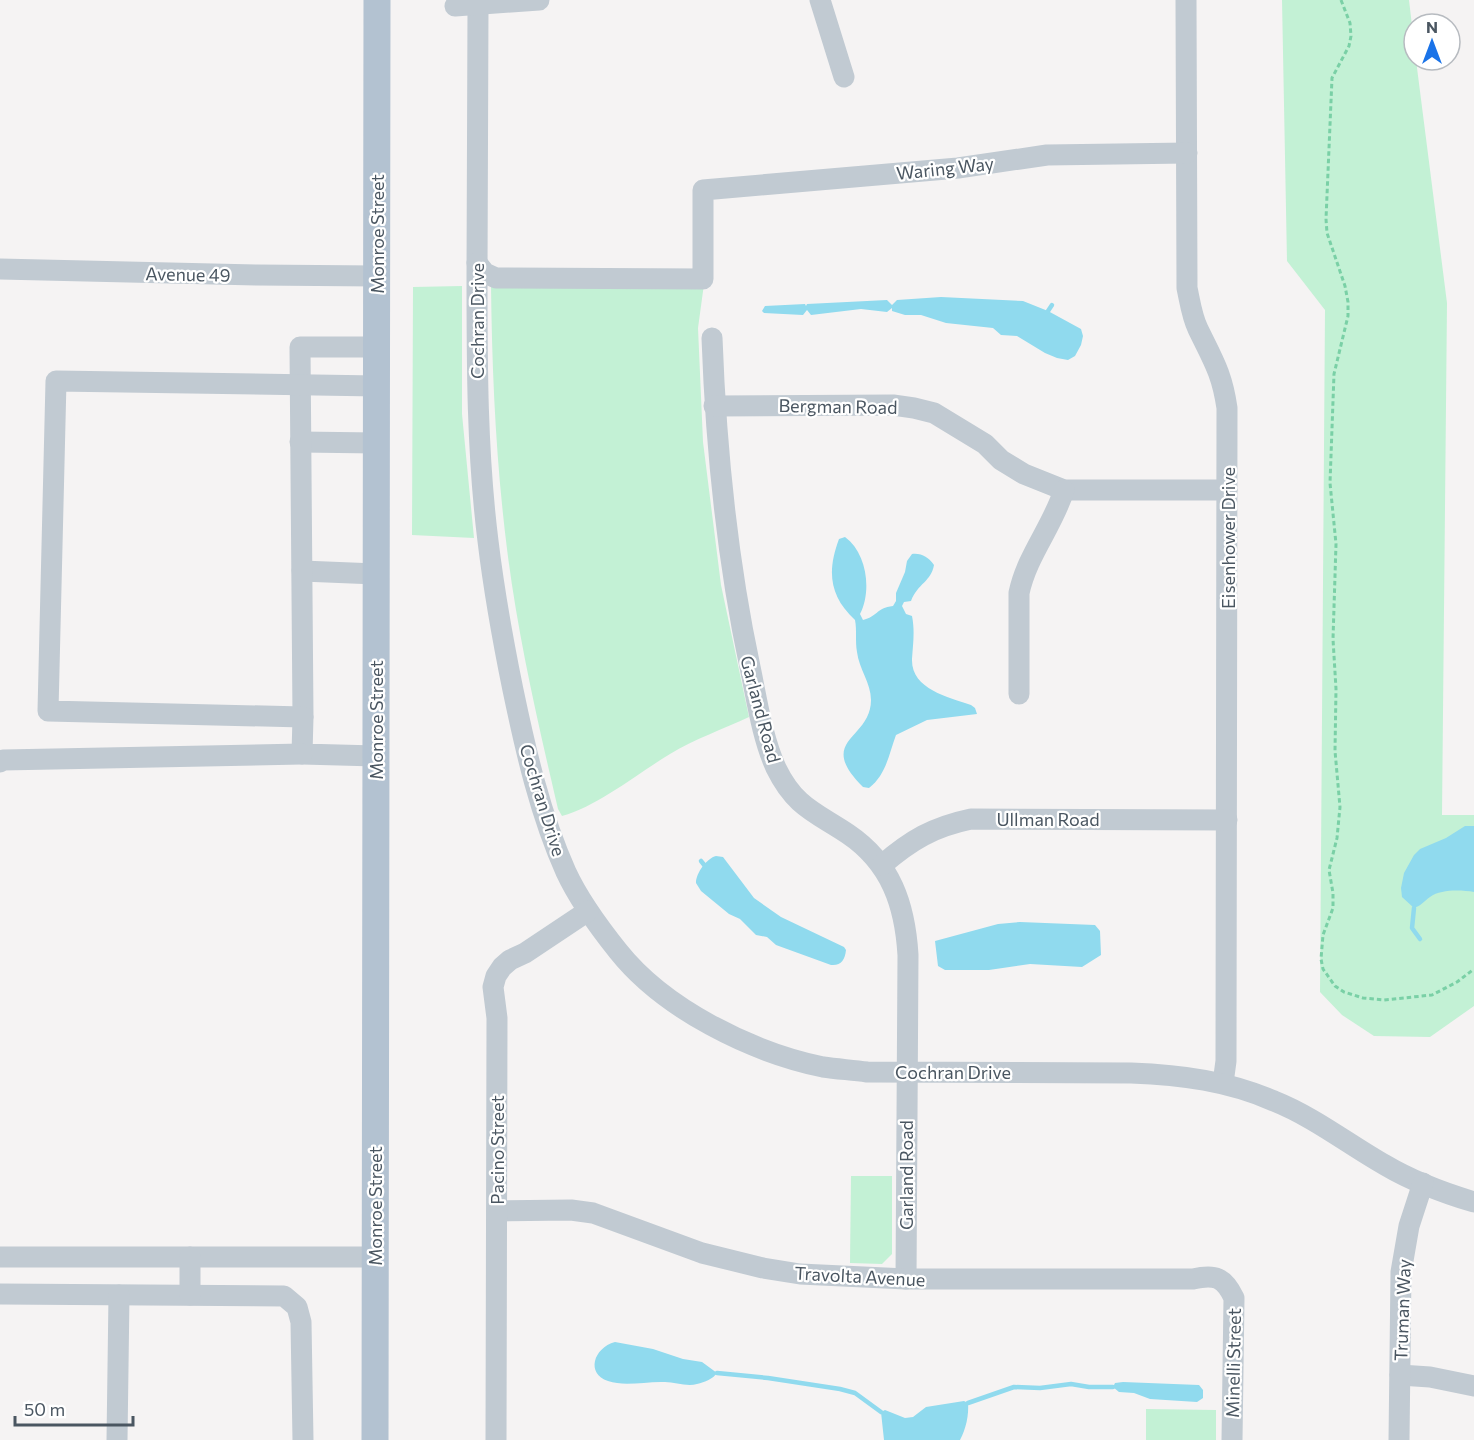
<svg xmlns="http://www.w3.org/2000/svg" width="1474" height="1440" font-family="Commissioner,sans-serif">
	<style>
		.grass { fill: #c3f1d5 }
		.water { fill: #90daee }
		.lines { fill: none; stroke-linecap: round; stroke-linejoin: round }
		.stream { stroke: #90daee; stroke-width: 4.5 }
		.path { stroke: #7ad0a6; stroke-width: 3; stroke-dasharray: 4.5 3; stroke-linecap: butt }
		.minor { stroke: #c1cad2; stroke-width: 21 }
		.major { stroke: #b3c2d1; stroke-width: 27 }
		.labels { text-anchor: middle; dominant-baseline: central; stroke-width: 4.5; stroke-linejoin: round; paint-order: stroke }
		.street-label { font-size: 18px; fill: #4a5661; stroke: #fff }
	</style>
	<rect width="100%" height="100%" fill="#f5f3f3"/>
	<g class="grass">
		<polygon points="1282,0 1409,0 1414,43 1414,60 1416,60 1447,303 1442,815 1474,815 1474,1006 1430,1037 1374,1036 1342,1015 1320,992 1325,310 1287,261"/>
		<path d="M704,284L698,328L703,442L721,585L749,717C723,729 695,739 670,754C637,774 598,806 562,816L558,809C538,723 518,637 507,549C496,461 492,374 491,285Z"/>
		<polygon points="462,286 462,414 474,538 412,535 413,287"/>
		<polygon points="851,1176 892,1176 892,1254 882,1264 850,1263"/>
		<polygon points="1146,1409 1216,1410 1216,1440 1146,1440"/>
	</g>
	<g class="water">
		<polygon points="941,297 1023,301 1048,311 1081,329 1083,336 1081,345 1075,356 1068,360 1057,358 1045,353 1017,336 1001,335 993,328 946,323 921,315 905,315 892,311 892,308 887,312 861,309 811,315 807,310 803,315 764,313 762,311 765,306 805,304 806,306 807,304 887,300 892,305 897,300"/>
		<path d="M845,537C867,553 872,591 860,614L863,620C877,617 876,608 893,606L896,601V593L905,572L907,561L912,554C922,553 928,557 934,565C931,582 918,583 911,601L904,602L902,606L906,614L912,616C915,631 913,644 912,659C911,689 948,697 971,705L975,708L977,714L927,720L896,735C889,754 886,775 869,788L863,787C815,739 871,740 871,700C871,683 859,669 857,652C855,641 857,630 855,620C829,596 827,571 839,539Z"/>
		<path d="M1465,826H1474V892C1461,890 1441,889 1430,897C1424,901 1421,906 1414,908L1402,897L1401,888L1404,873L1414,855L1420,849L1446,838Z"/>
		<path d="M716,856L723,857L754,898L781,917L844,947L846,950C845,960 841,966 831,965L776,945L767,937L756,935L740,919L729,914L701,891L696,883C696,873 707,858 716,856Z"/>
		<polygon points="1020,922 1095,925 1100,931 1101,955 1082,967 1030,964 989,970 945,970 938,966 935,941 998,924"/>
		<path d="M615,1342L653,1349L683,1359L702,1362L717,1373C713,1379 705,1382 697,1384C687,1387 675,1382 665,1382C647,1381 625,1387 608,1381C586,1374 593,1348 615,1342Z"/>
		<polygon points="1123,1382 1199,1385 1203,1390 1203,1398 1197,1402 1150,1399 1134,1393 1119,1392 1113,1387 1115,1383"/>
		<path d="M964,1401L968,1403C969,1415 966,1429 960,1440H884L881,1412L885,1410L905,1418L913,1417L926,1407Z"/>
	</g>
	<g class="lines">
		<g class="stream">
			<polyline points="1048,311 1052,305"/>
			<polyline points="701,861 705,866"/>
			<polyline points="1414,908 1412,928 1420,939"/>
			<polyline points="717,1373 768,1378 840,1389 855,1393 881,1412"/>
			<polyline points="968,1403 1014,1387 1040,1388 1071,1384 1089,1387 1113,1387"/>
		</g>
		<polyline class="path" points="1341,0 1350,23 1351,36 1349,46 1332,78 1326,219 1327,233 1345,286 1348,302 1348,316 1334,374 1330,483 1336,544 1333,639 1336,689 1335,751 1340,807 1337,838 1329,870 1333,893 1333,908 1323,935 1321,959 1323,969 1335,986 1344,992 1363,998 1384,1000 1432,995 1457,982 1474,969"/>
		<g class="minor">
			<polyline points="820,0 844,77"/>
			<path d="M1186,0L1187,288C1190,302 1192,317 1198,329C1213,360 1222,373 1227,408L1226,1061L1223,1083"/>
			<path d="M478,5C478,95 477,186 477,276C477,365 477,453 488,541C494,591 503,641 513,690C526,752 540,814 566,872C579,900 598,926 618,951C664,1009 751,1052 823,1067C837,1069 852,1070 867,1072L1131,1073C1182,1075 1228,1081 1274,1101C1314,1117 1348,1144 1385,1165C1412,1181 1444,1193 1474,1202"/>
			<polyline points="455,6 539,0"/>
			<polyline points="477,263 485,273 496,278 703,279 703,190 958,168 1047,155 1187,153"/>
			<polyline points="0,269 257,275 377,276"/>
			<path d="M712,338C716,449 727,559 750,667C757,700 762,737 776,768C795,807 815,812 848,834C891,863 905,905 908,955L906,1279"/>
			<polyline points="714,406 893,405 914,408 934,413 985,444 1001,460 1024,474 1064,490 1227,490"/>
			<polyline points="300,442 377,443"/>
			<polyline points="302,571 376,574"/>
			<path d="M1019,694V593C1027,555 1053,526 1064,490"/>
			<polyline points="303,717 300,347 377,347"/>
			<polyline points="376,756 302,754 303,717 48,711 56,381 377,386"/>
			<polyline points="0,762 3,760 302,754"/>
			<path d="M882,865C911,840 933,827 971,819L1227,820"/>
			<path d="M497,1211L571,1210L593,1213L702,1253L763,1268L800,1274L906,1279H1193C1215,1274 1224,1277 1234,1298L1232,1440"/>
			<polyline points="0,1257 375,1257"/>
			<polyline points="0,1294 284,1296 297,1307 301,1322 303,1440"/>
			<polyline points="190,1295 190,1257"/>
			<polyline points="1400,1375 1430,1377 1474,1386"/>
			<polyline points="117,1440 119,1295"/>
			<polyline points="496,1440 497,1018 493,987 496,976 502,967 510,960 525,953 588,911"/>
			<polyline points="1399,1440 1401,1272 1409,1226 1423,1183"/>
		</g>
		<polyline class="major" points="375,1440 377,0"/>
	</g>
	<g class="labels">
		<g class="street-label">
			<text transform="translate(945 168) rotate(-6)">Waring Way</text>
			<text transform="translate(377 234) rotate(-90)">Monroe Street</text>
			<text transform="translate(188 274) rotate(1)">Avenue 49</text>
			<text transform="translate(477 321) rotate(-90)">Cochran Drive</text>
			<text transform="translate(838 406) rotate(1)">Bergman Road</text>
			<text transform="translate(1228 538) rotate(-90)">Eisenhower Drive</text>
			<text transform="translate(761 709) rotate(75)">Garland Road</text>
			<text transform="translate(376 720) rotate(-90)">Monroe Street</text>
			<text transform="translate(543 800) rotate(73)">Cochran Drive</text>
			<text x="1048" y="819">Ullman Road</text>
			<text x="953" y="1072">Cochran Drive</text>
			<text transform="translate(497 1150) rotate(-90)">Pacino Street</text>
			<text transform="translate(906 1175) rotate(-90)">Garland Road</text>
			<text transform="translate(375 1206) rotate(-90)">Monroe Street</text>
			<text transform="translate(860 1276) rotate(3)">Travolta Avenue</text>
			<text transform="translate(1402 1310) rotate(-88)">Truman Way</text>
			<text transform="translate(1233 1363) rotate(-89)">Minelli Street</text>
		</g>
	</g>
	<g transform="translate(1432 42)"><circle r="28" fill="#ffffff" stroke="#b7bbc0" stroke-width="1.5"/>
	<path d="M0-4.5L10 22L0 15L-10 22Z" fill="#1a73e8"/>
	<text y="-9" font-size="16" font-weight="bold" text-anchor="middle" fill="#4a5661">N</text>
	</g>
	<path d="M15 1416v9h118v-9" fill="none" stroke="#4a5661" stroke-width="3"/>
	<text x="24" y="1416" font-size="18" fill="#4a5661" stroke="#ffffff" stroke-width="4.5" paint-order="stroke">50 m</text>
</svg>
